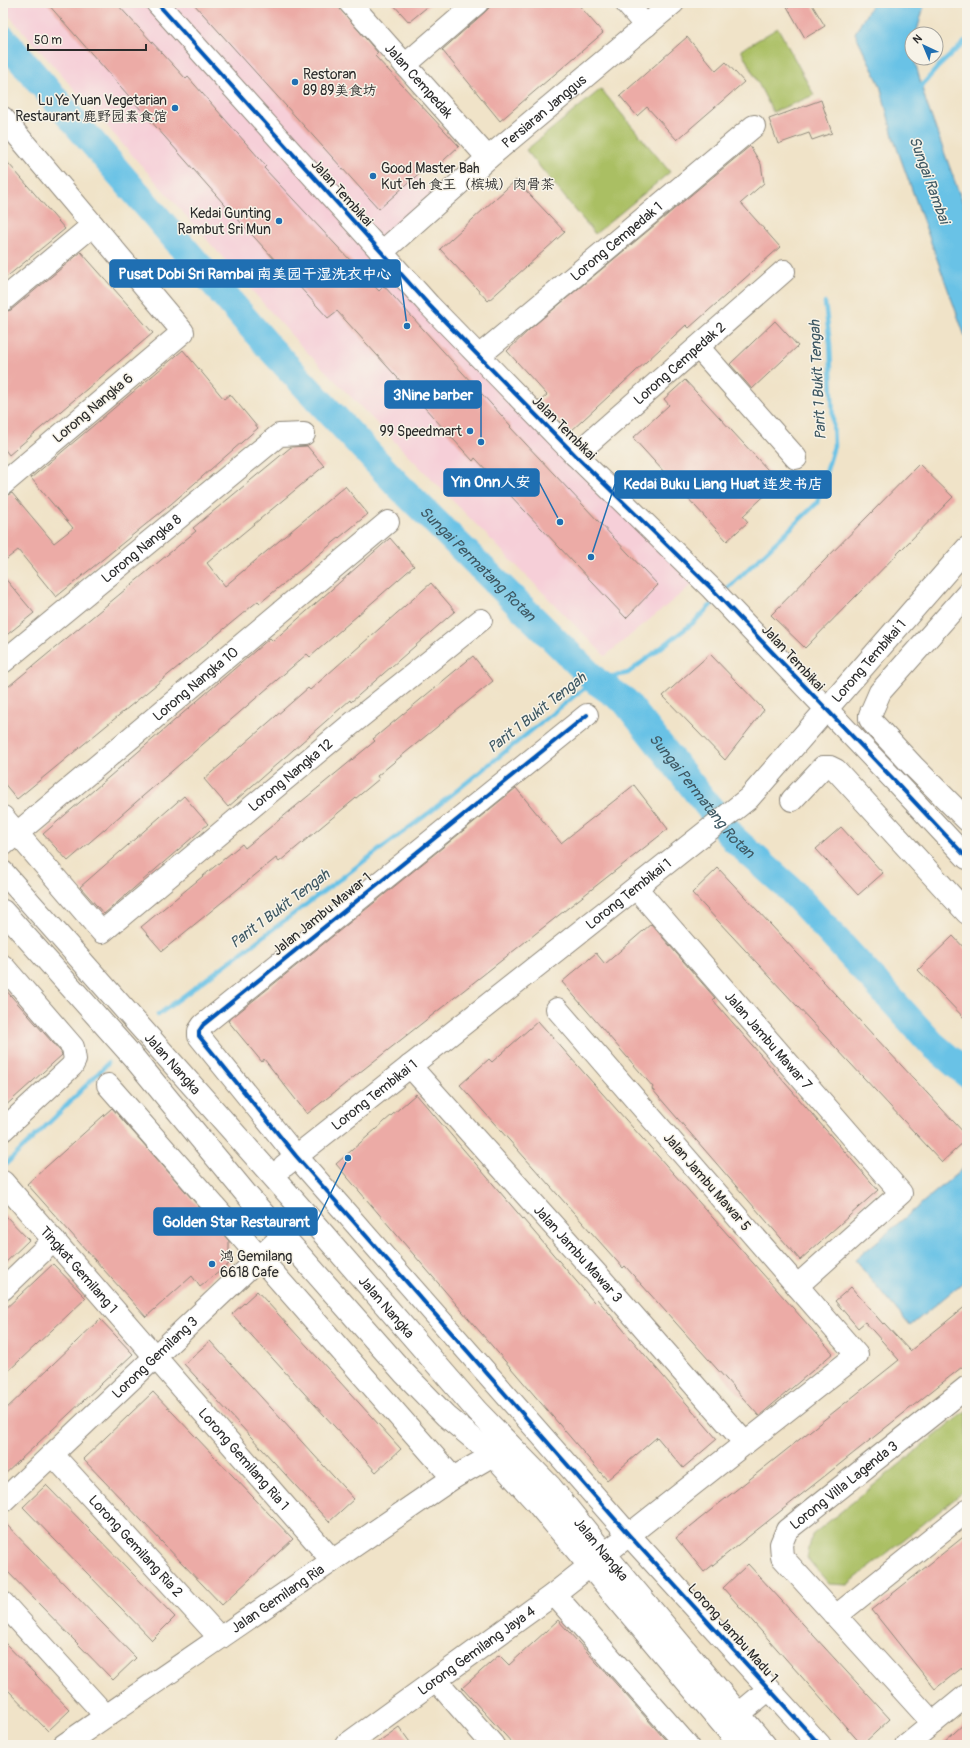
<svg xmlns="http://www.w3.org/2000/svg" width="970" height="1748" font-family="Pangolin,'LXGW WenKai TC',sans-serif">
	<style>
		.built { fill: #f6cfd8 }
		.green { fill: #aabf63; stroke: #6a7547 }
		.water { fill: #69c2e6; stroke: #4a7688 }
		.lines { fill: none; stroke-linecap: round; stroke-linejoin: round }
		.stream { stroke: #69c2e6; stroke-width: 4.5 }
		.river { stroke: #69c2e6; stroke-width: 28 }
		.building { fill: #ecaba6 }
		.minor-casing { stroke: #8e877a; stroke-width: 24 }
		.minor { stroke: #fff; stroke-width: 22 }
		.cycleway-casing { stroke: #f7f3e8; stroke-width: 6 }
		.cycleway { stroke: #0057b8; stroke-width: 4 }
		.poi-dot { fill: #1f6fb2; stroke: #f7f3e8; stroke-width: 1.5 }
		.labels { text-anchor: middle; dominant-baseline: central; stroke-width: 3; stroke-linejoin: round; paint-order: stroke }
		.poi-label { font-size: 14px; fill: #2b2b2b; stroke: #f7f3e8; text-anchor: start }
		.street-label { font-size: 14px; fill: #2b2b2b; stroke: #f7f3e8 }
		.water-label { font-size: 15px; font-style: italic; fill: #3e5863; stroke: #f7f3e8 }
		.leader { fill: none; stroke: #1f6fb2; stroke-width: 1.5 }
		.callout-dot { fill: #1f6fb2; stroke: #f7f3e8; stroke-width: 1.5 }
		.callout { fill: #1f6fb2; stroke: #1f6fb2; stroke-width: 1.5 }
		.callout-label { font-size: 15px; text-anchor: middle; font-weight: bold; fill: #fff }
	</style>
	<rect width="100%" height="100%" fill="#f7f3e8"/>
	<filter id="ink" filterUnits="userSpaceOnUse"><feTurbulence type="fractalNoise" baseFrequency=".025" numOctaves="2"/><feDisplacementMap in="SourceGraphic" scale="8" xChannelSelector="R" yChannelSelector="G"/><feConvolveMatrix kernelMatrix="1 2 1 2 8 2 1 2 1" color-interpolation-filters="sRGB"/></filter>
	<filter id="wash" filterUnits="userSpaceOnUse"><feTurbulence type="fractalNoise" baseFrequency=".012" numOctaves="4" result="noise"/><feDisplacementMap in="SourceGraphic" scale="16" xChannelSelector="R" yChannelSelector="G"/><feGaussianBlur stdDeviation="0.9" result="paint"/><feColorMatrix in="noise" values="0 0 0 0 0 0 0 0 0 0 0 0 0 0 0 0 0 1.4 0 .05"/><feComposite in="paint" operator="in"/></filter>
	<g filter="url(#wash)">
		<rect width="100%" height="100%" fill="#f0e3c8"/>
		<polygon class="built" points="3,3 262,3 433,194 365,251 693,584 605,656 301,346 3,9"/>
		<g class="green">
			<polygon points="778,28 814,95 773,112 741,50"/>
			<polygon points="601,89 670,172 595,234 526,150"/>
			<polygon points="967,1410 967,1489 847,1585 829,1584 807,1558 812,1535"/>
		</g>
		<g class="water">
			<polygon points="873,3 925,3 916,34 912,34 912,58 914,58 926,102 967,215 967,342 894,140 880,85 855,33"/>
			<polygon points="967,1165 967,1279 910,1326 855,1260"/>
		</g>
		<g class="lines">
			<g class="stream">
				<polyline points="918,90 938,67 967,40"/>
				<polyline points="723,593 817,503 834,446 830,344 825,303"/>
				<polyline points="158,1015 430,812 578,693 596,681 628,673 693,623 715,601"/>
				<polyline points="3,1167 54,1118 108,1063"/>
			</g>
			<path class="river" id="s1" d="M3,39L269,347L398,485L596,681L625,701L735,840L790,889L932,1044L967,1074"/>
		</g>
		<g id="blocks">
			<g class="building">
				<polygon points="47,3 116,3 186,79 188,77 266,166 264,168 379,291 384,286 511,426 510,427 658,585 626,618 475,458 473,461 337,311 328,318 223,203"/>
				<polygon points="193,3 335,3 378,53 375,56 459,146 429,174 424,169 379,209"/>
				<polygon points="392,3 432,3 409,22"/>
				<polygon points="494,3 577,3 603,33 500,121 442,50 485,12"/>
				<polygon points="785,3 811,3 825,26 805,38"/>
				<polygon points="687,37 716,71 726,62 744,82 677,140 647,107 637,116 620,96"/>
				<polygon points="821,100 832,133 812,140 809,133 778,144 769,119"/>
				<polygon points="750,146 761,164 764,183 741,203 780,247 689,328 686,325 570,432 540,401 547,395 507,351 531,328"/>
				<polygon points="3,157 65,229 3,280"/>
				<polygon points="516,180 565,232 488,301 440,249"/>
				<polygon points="81,252 153,333 9,455 3,447 3,312 11,310"/>
				<polygon points="775,321 798,346 752,389 730,364"/>
				<polygon points="183,350 224,399 230,394 258,428 171,504 56,597 18,550 3,562 3,497 12,493 54,543 73,528 31,478"/>
				<polygon points="685,380 779,482 743,516 748,522 727,541 633,438 669,405 664,399"/>
				<polygon points="307,446 324,466 207,563 225,586 345,486 368,514 260,603 258,601 17,799 3,782 3,691 196,531 193,528 291,447"/>
				<polygon points="919,464 953,497 805,648 771,615"/>
				<polygon points="390,538 414,566 310,657 307,654 68,861 43,834 270,638 273,641"/>
				<polygon points="3,576 34,613 3,638"/>
				<polygon points="431,583 455,611 351,702 350,700 228,807 204,779 308,688 310,690"/>
				<polygon points="710,654 764,710 725,760 663,696"/>
				<polygon points="473,656 493,681 377,776 379,779 279,862 276,858 162,951 141,927 242,844 245,848 375,741 373,739"/>
				<polygon points="634,785 668,829 307,1114 264,1059 262,1062 228,1021 516,788 561,843"/>
				<polygon points="184,796 208,824 104,914 80,887"/>
				<polygon points="841,827 883,873 858,895 816,849"/>
				<polygon points="718,868 967,1136 967,1139 942,1162 692,893"/>
				<polygon points="651,924 715,998 713,1000 878,1190 800,1260 652,1089 653,1087 562,982 596,953 605,964"/>
				<polygon points="953,936 967,951 967,1021 918,970"/>
				<polygon points="3,987 61,1052 62,1055 3,1108"/>
				<polygon points="538,1021 833,1353 759,1416 625,1266 623,1268 460,1085 489,1059 492,1062"/>
				<polygon points="416,1094 594,1302 597,1299 717,1439 683,1468 657,1437 607,1480 336,1164"/>
				<polygon points="112,1108 229,1241 229,1264 200,1287 192,1276 146,1317 27,1184"/>
				<polygon points="3,1213 29,1240 3,1265"/>
				<polygon points="53,1264 86,1298 3,1376 3,1311"/>
				<polygon points="851,1287 883,1324 884,1323 910,1351 967,1305 967,1363 704,1572 676,1538 899,1360 865,1322 858,1328 835,1301"/>
				<polygon points="257,1291 401,1449 376,1472 232,1314"/>
				<polygon points="100,1319 133,1354 3,1476 3,1412"/>
				<polygon points="210,1341 354,1499 329,1522 184,1364"/>
				<polygon points="153,1392 293,1539 222,1605 83,1459"/>
				<polygon points="46,1485 175,1617 152,1640 23,1507"/>
				<polygon points="3,1521 136,1658 113,1680 3,1567"/>
				<polygon points="967,1534 967,1664 935,1689 872,1610"/>
				<polygon points="748,1564 890,1719 862,1745 723,1588"/>
				<polygon points="558,1620 618,1686 670,1745 514,1745 462,1688 499,1655 509,1665"/>
				<polygon points="3,1641 70,1710 48,1731 3,1685"/>
				<polygon points="967,1721 967,1745 941,1745"/>
				<polygon points="399,1727 412,1745 374,1745"/>
			</g>
		</g>
	</g>
	<g filter="url(#ink)">
		<use href="#blocks" fill-opacity="0" stroke="#8e877a" stroke-width="1"/>
		<g class="lines">
			<g class="minor-casing">
				<g id="minor">
					<polyline points="157,3 429,305 575,455 711,588 895,781 967,858"/>
					<path id="s2" d="M350,3L488,158"/>
					<polyline points="626,3 646,26"/>
					<polyline points="405,65 477,3"/>
					<polyline points="3,118 183,332 3,484"/>
					<path id="s3" d="M381,253L488,158L673,3"/>
					<polyline points="3,300 93,225"/>
					<polyline points="698,347 796,458"/>
					<path id="s4" d="M479,356L754,126"/>
					<path id="s5" d="M575,455L784,271"/>
					<polyline points="967,594 880,692 870,715 870,719 873,723 913,766 967,820"/>
					<path id="s6" d="M3,662L279,435L304,434"/>
					<polyline points="587,715 203,1025 199,1031 199,1036 296,1156 629,1535 820,1745"/>
					<polyline points="792,800 823,767 830,767 836,770 967,913"/>
					<path id="s7" d="M3,817L102,932L349,726L481,620"/>
					<path id="s8" d="M3,845L388,522"/>
					<path id="s9" d="M3,872L306,1214L477,1411L550,1486L605,1554L765,1745"/>
					<path id="s10" d="M636,888L901,1193L797,1286"/>
					<polyline points="3,911 134,1058 247,1195 404,1373 446,1416 493,1455 535,1501 740,1745"/>
					<polyline points="3,966 73,1047 75,1060 72,1066 3,1130"/>
					<path id="s11" d="M410,1066L604,1282L745,1443"/>
					<polyline points="108,1085 453,1478"/>
					<path id="s12" d="M284,1166L749,798L967,548"/>
					<path id="s13" d="M3,1182L332,1560"/>
					<polyline points="3,1289 54,1240"/>
					<path id="s14" d="M53,1455L220,1638"/>
					<path id="s15" d="M3,1501L293,1226"/>
					<polyline points="554,1594 687,1745"/>
					<polyline points="3,1603 106,1716"/>
					<polyline points="836,1616 967,1511"/>
					<polyline points="436,1680 493,1745"/>
					<polyline points="739,1714 769,1689"/>
					<path id="s16" d="M933,1723L782,1557L781,1544L787,1530L967,1387"/>
					<path id="s17" d="M64,1745L453,1478L493,1455"/>
					<path id="s18" d="M346,1745L554,1594L857,1355L557,1009"/>
					<polyline points="906,1745 967,1695"/>
				</g>
			</g>
			<use href="#minor" class="minor"/>
			<g class="cycleway-casing">
				<g id="cycleway">
					<polyline points="157,3 429,305 575,455 711,588 895,781 967,858"/>
					<polyline points="587,715 203,1025 199,1031 199,1036 296,1156 629,1535 820,1745"/>
				</g>
			</g>
			<use href="#cycleway" class="cycleway"/>
		</g>
	</g>
	<g class="poi-dot">
		<circle cx="295" cy="82" r="4"/>
		<circle cx="175" cy="108" r="4"/>
		<circle cx="373" cy="176" r="4"/>
		<circle cx="279" cy="221" r="4"/>
		<circle cx="470" cy="431" r="4"/>
		<circle cx="212" cy="1264" r="4"/>
	</g>
	<g class="labels">
		<g class="poi-label">
			<text x="303" y="74">Restoran<tspan x="303" dy="16">89 89美食坊</tspan></text>
			<text x="167" y="100" text-anchor="end">Lu Ye Yuan Vegetarian<tspan x="167" dy="16">Restaurant 鹿野园素食馆</tspan></text>
			<text x="381" y="168">Good Master Bah<tspan x="381" dy="16">Kut Teh 食王（槟城）肉骨茶</tspan></text>
			<text x="271" y="213" text-anchor="end">Kedai Gunting<tspan x="271" dy="16">Rambut Sri Mun</tspan></text>
			<text x="462" y="431" text-anchor="end">99 Speedmart</text>
			<text x="220" y="1256">鸿 Gemilang<tspan x="220" dy="16">6618 Cafe</tspan></text>
		</g>
		<g class="street-label">
			<text stroke="none"><textPath href="#s2" startOffset="104">Jalan Cempedak</textPath></text>
			<text stroke="none"><textPath href="#s3" startOffset="216">Persiaran Janggus</textPath></text>
			<text transform="translate(342 193) rotate(48)">Jalan Tembikai</text>
			<text stroke="none"><textPath href="#s4" startOffset="179">Lorong Cempedak 1</textPath></text>
			<text stroke="none"><textPath href="#s5" startOffset="139">Lorong Cempedak 2</textPath></text>
			<text transform="translate(93 408) rotate(-40)">Lorong Nangka 6</text>
			<text transform="translate(564 428) rotate(45)">Jalan Tembikai</text>
			<text stroke="none"><textPath href="#s6" startOffset="179">Lorong Nangka 8</textPath></text>
			<text transform="translate(793 658) rotate(47)">Jalan Tembikai</text>
			<text stroke="none"><textPath href="#s12" startOffset="775">Lorong Tembikai 1</textPath></text>
			<text stroke="none"><textPath href="#s8" startOffset="251">Lorong Nangka 10</textPath></text>
			<text stroke="none"><textPath href="#s7" startOffset="397">Lorong Nangka 12</textPath></text>
			<text stroke="none"><textPath href="#s12" startOffset="439">Lorong Tembikai 1</textPath></text>
			<text transform="translate(322 914) rotate(-39)">Jalan Jambu Mawar 1</text>
			<text stroke="none"><textPath href="#s10" startOffset="202">Jalan Jambu Mawar 7</textPath></text>
			<text stroke="none"><textPath href="#s9" startOffset="256">Jalan Nangka</textPath></text>
			<text stroke="none"><textPath href="#s12" startOffset="115">Lorong Tembikai 1</textPath></text>
			<text transform="translate(707 1182) rotate(49)">Jalan Jambu Mawar 5</text>
			<text stroke="none"><textPath href="#s11" startOffset="252">Jalan Jambu Mawar 3</textPath></text>
			<text stroke="none"><textPath href="#s13" startOffset="116">Tingkat Gemilang 1</textPath></text>
			<text stroke="none"><textPath href="#s9" startOffset="580">Jalan Nangka</textPath></text>
			<text stroke="none"><textPath href="#s15" startOffset="209">Lorong Gemilang 3</textPath></text>
			<text stroke="none"><textPath href="#s13" startOffset="367">Lorong Gemilang Ria 1</textPath></text>
			<text stroke="none"><textPath href="#s16" startOffset="325">Lorong Villa Lagenda 3</textPath></text>
			<text stroke="none"><textPath href="#s14" startOffset="123">Lorong Gemilang Ria 2</textPath></text>
			<text stroke="none"><textPath href="#s9" startOffset="904">Jalan Nangka</textPath></text>
			<text stroke="none"><textPath href="#s17" startOffset="259">Jalan Gemilang Ria</textPath></text>
			<text transform="translate(733 1633) rotate(48)">Lorong Jambu Madu 1</text>
			<text stroke="none"><textPath href="#s18" startOffset="161">Lorong Gemilang Jaya 4</textPath></text>
		</g>
		<g class="water-label">
			<text transform="translate(929 180) rotate(70)">Sungai Rambai</text>
			<text transform="translate(818 380) rotate(-93)">Parit 1 Bukit Tengah</text>
			<text stroke="none"><textPath href="#s1" startOffset="708">Sungai Permatang Rotan</textPath></text>
			<text transform="translate(537 713) rotate(-38)">Parit 1 Bukit Tengah</text>
			<text stroke="none"><textPath href="#s1" startOffset="1032">Sungai Permatang Rotan</textPath></text>
			<text transform="translate(280 909) rotate(-37)">Parit 1 Bukit Tengah</text>
		</g>
	</g>
	<path class="leader" d="M407 326L400 274M481 442L481 394M560 522L539 482M591 557L615 484M348 1158L317 1221"/>
	<g class="callout-dot">
		<circle cx="407" cy="326" r="4"/>
		<circle cx="481" cy="442" r="4"/>
		<circle cx="560" cy="522" r="4"/>
		<circle cx="591" cy="557" r="4"/>
		<circle cx="348" cy="1158" r="4"/>
	</g>
	<g class="callout">
		<rect x="110" y="260" width="290" height="27" rx="4"/>
		<rect x="385" y="381" width="96" height="27" rx="4"/>
		<rect x="444" y="469" width="95" height="27" rx="4"/>
		<rect x="615" y="471" width="216" height="27" rx="4"/>
		<rect x="154" y="1208" width="163" height="27" rx="4"/>
	</g>
	<g class="callout-label">
		<text x="255" y="279">Pusat Dobi Sri Rambai 南美园干湿洗衣中心</text>
		<text x="433" y="400">3Nine barber</text>
		<text x="491" y="487">Yin Onn人安</text>
		<text x="723" y="489">Kedai Buku Liang Huat 连发书店</text>
		<text x="236" y="1227">Golden Star Restaurant</text>
	</g>
	<rect width="970" height="1748" fill="none" stroke="#f7f3e8" stroke-width="16"/>
	<g transform="translate(924 46) rotate(316)"><circle r="19" fill="#f7f3e8" stroke="#a5a39c"/>
	<path d="M0-3L7 15L0 10L-7 15Z" fill="#1f6fb2"/>
	<text y="-6" font-size="11" font-weight="bold" text-anchor="middle" fill="#2b2b2b">N</text>
	</g>
	<path d="M28 44v6h118v-6" fill="none" stroke="#2b2b2b" stroke-width="2"/>
	<text x="34" y="44" font-size="12" fill="#2b2b2b" stroke="#f7f3e8" stroke-width="3" paint-order="stroke">50 m</text>
</svg>
